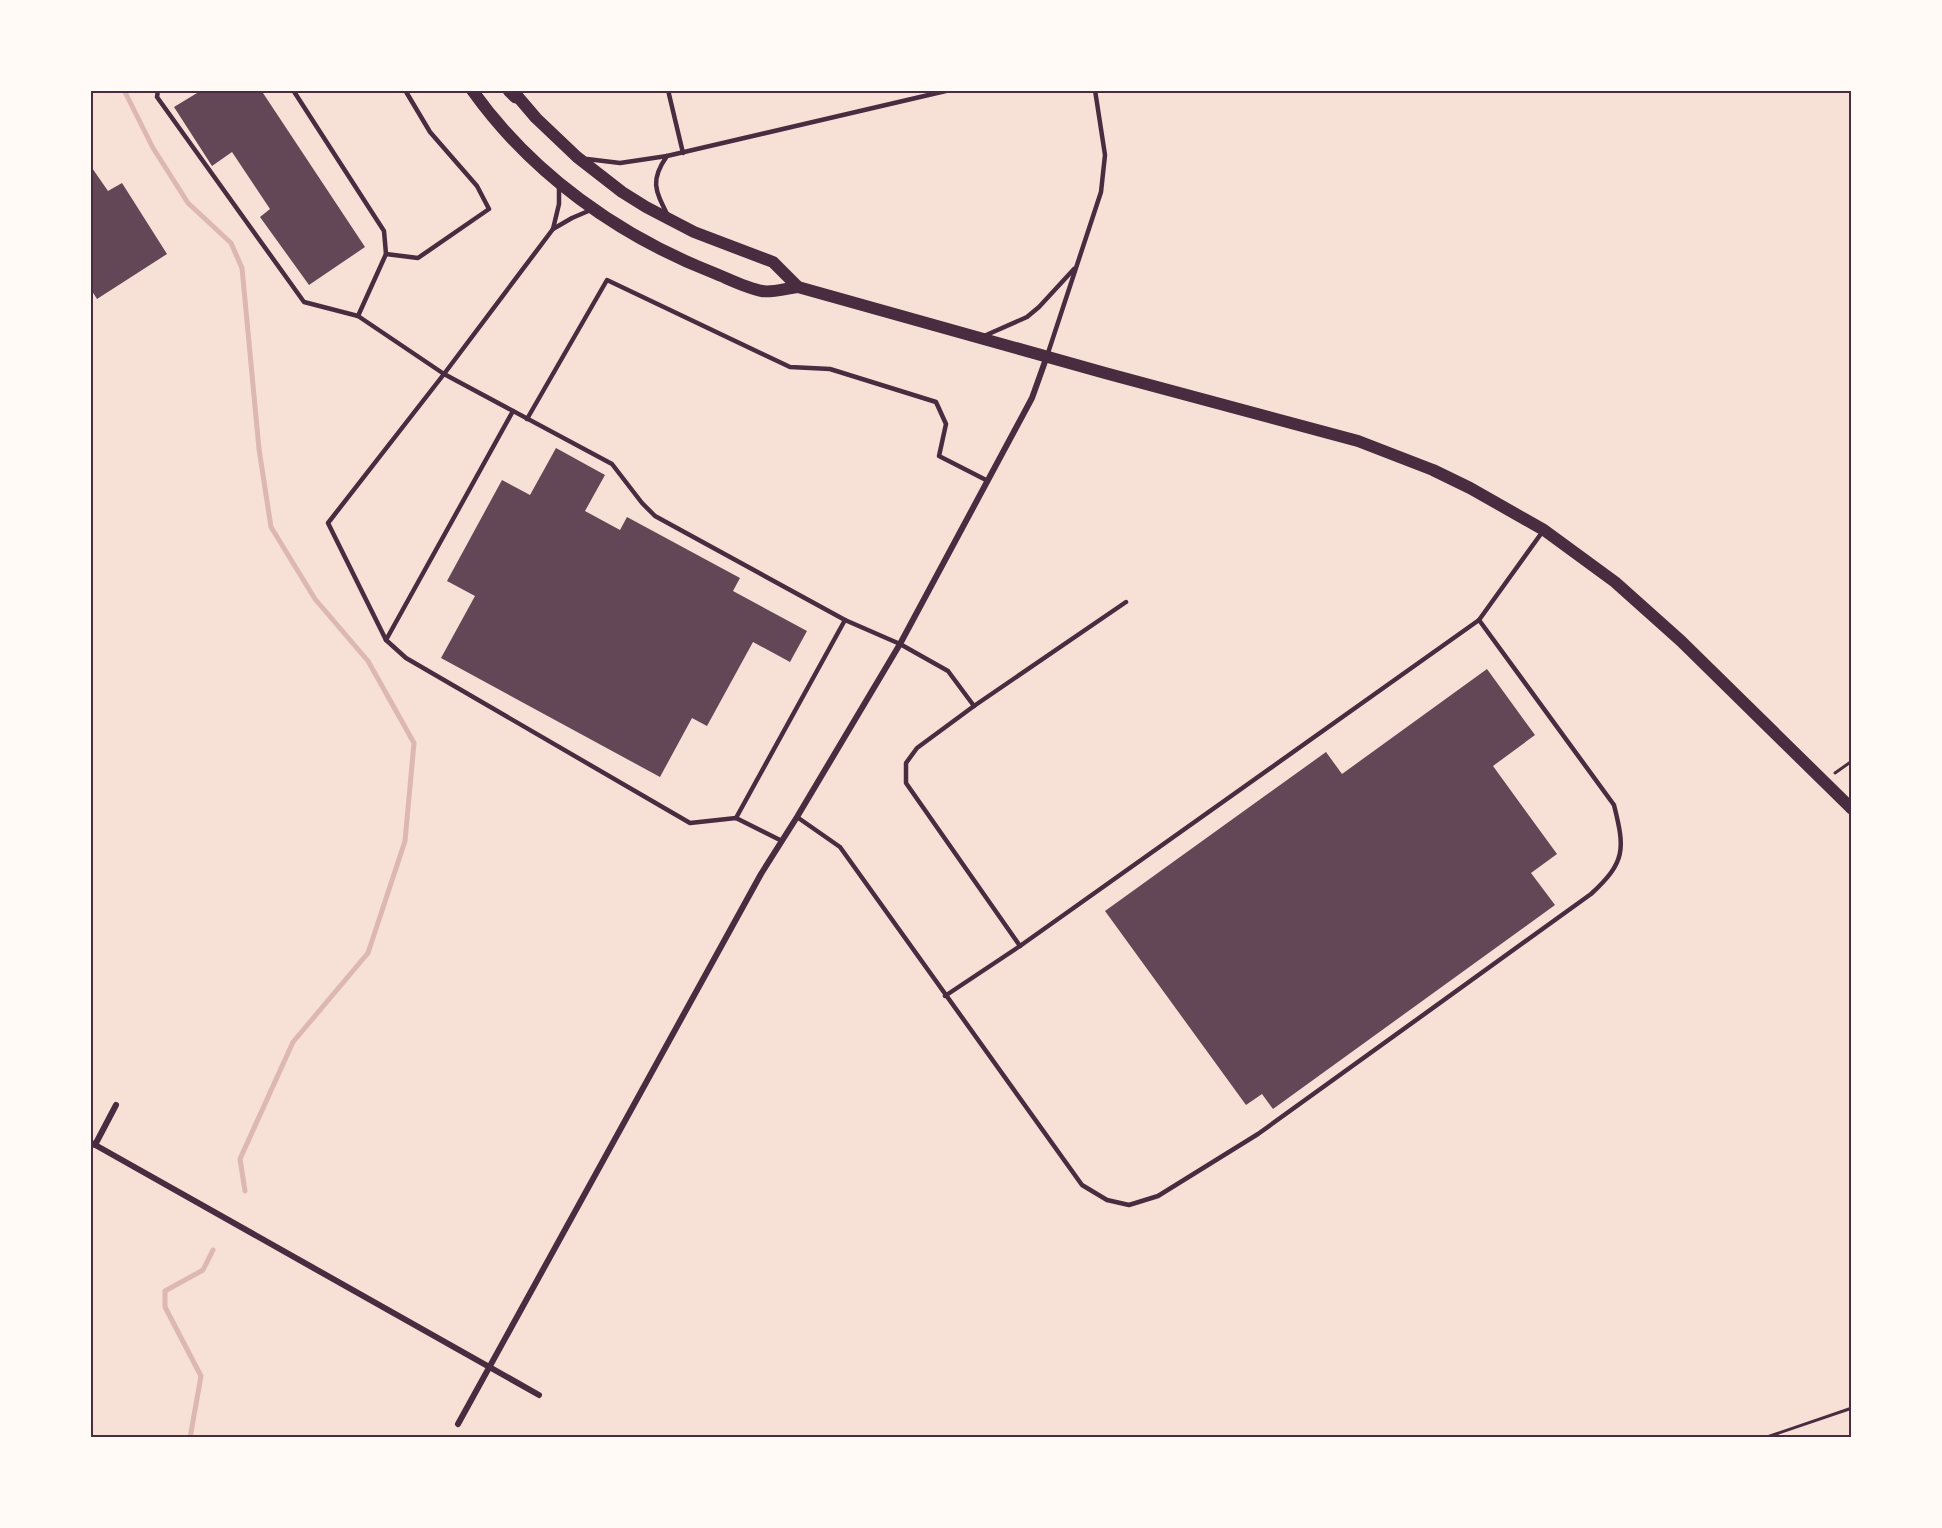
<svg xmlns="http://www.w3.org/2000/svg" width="1942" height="1528" font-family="Lato,sans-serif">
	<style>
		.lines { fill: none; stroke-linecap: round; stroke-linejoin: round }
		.stream { stroke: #dcb8b0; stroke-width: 5 }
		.building { fill: #644757 }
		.path { stroke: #4a2c40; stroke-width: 3 }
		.service { stroke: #4a2c40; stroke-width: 4.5 }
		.minor { stroke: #4a2c40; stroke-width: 6 }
		.secondary { stroke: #4a2c40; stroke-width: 12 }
		.primary { stroke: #4a2c40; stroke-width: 15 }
		.neatline { fill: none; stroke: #4a2c40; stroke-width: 2 }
	</style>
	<rect width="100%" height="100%" fill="#f7e1d7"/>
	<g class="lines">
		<g class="stream">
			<polyline points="124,90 153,148 188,203 231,243 242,268 259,449 271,527 315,599 368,661 414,743 405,841 368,953 293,1042 240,1159 245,1191"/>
			<polyline points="190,1438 201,1376 165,1307 165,1291 203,1270 213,1250"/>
		</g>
	</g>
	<g class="building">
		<polygon points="202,90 261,90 365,247 309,285 260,217 270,209 232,152 212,166 174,107"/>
		<polygon points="90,165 108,191 122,183 167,254 97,299 90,288"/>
		<polygon points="556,448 605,475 585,511 620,530 627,517 740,578 733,591 807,631 790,662 753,642 707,726 692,718 660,777 441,658 475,596 447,581 502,480 530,495"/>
		<polygon points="1487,669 1535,735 1493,766 1557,854 1531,873 1555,905 1273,1109 1262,1094 1246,1105 1105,911 1326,752 1342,774"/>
	</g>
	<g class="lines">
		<g class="path">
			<polyline points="1835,773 1852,761"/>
			<polyline points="1764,1438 1852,1408"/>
		</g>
		<g class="service">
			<polyline points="158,90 157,97 304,302 358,316 444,374 612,464 642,503 655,516 845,620 900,644 948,671 974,706 1126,602"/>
			<polyline points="293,90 384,231 386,254"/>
			<polyline points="668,90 683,153"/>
			<path d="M667,156C650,180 655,190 667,214"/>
			<polyline points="587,159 620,163 667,156 950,90"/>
			<polyline points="559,186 559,204 553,229 444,374 328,523 386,640 406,658 690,823 736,818 782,841"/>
			<polyline points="553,229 572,218 593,209"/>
			<polyline points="358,316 386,254 418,258 489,209 477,186 430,132 405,90"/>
			<polyline points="984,336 1027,317 1039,307 1074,269"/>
			<polyline points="1047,356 1101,192 1105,155 1095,90"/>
			<polyline points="527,419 607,280 790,367 830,369 936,402 946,424 939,456 988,481"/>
			<polyline points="386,640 513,411"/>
			<polyline points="974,706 917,748 906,763 906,783 1020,946"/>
			<path d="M797,817L840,847L1082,1185L1107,1200L1129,1205L1158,1196L1258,1134L1591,894C1626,862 1625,849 1614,805L1479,620"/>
			<polyline points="736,818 845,620"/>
			<polyline points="945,996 1020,946 1479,620 1543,531"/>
		</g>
		<g class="minor">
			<polyline points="90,1142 539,1395"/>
			<polyline points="95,1145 116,1105"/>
			<polyline points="458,1424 761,874 797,817 900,644 1032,398 1047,356"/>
		</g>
		<g class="secondary">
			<path d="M472,90C532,174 619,236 714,273C729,279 746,288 762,291C772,293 787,288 798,287L1105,373L1358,441L1433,470L1470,488L1544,530L1615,582L1681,641L1852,809"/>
			<polyline points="512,90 536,118 577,157 622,192 646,207 694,232 773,262 798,287"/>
		</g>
		<polyline class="primary" points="510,90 516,96"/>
	</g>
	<rect width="1942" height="1528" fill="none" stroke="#fffaf5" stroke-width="183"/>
	<rect x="92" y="92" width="1758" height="1344" class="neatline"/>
</svg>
